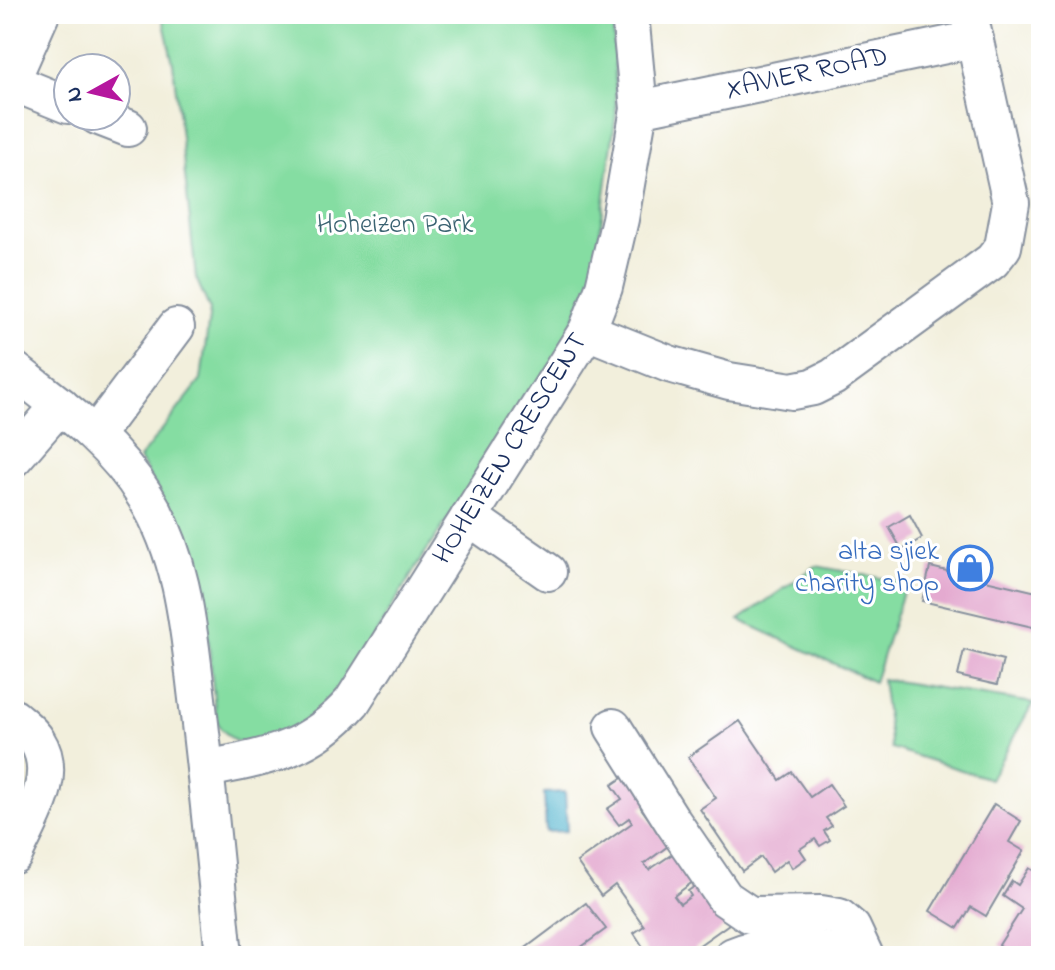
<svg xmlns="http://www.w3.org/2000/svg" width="1055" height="970" font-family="'Indie Flower',sans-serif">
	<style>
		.green { fill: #85dda2; stroke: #508680; stroke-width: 2 }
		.water { fill: #4fb3ce; stroke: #357196; stroke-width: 2 }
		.building { fill: #e4aad0 }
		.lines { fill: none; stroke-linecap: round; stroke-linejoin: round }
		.minor-casing { stroke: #868f9d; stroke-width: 40 }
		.minor { stroke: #fff; stroke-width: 36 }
		.labels { text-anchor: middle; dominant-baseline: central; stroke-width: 6; stroke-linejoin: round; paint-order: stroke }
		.street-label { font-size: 28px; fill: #1b2f5e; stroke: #fff }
		.park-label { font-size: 28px; fill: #3b6372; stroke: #fff }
		.shop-label { font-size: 28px; fill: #366cbe; stroke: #fff; text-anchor: end }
	</style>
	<rect width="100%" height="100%" fill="#fff"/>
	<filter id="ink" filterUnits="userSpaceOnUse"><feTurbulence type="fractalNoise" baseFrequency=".0125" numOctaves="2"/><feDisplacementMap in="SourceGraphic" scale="16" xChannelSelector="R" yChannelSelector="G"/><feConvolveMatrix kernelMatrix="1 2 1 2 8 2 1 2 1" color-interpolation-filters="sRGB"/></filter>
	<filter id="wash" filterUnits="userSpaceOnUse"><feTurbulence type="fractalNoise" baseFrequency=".006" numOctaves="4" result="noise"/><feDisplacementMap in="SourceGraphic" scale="32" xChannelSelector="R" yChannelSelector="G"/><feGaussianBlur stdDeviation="1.8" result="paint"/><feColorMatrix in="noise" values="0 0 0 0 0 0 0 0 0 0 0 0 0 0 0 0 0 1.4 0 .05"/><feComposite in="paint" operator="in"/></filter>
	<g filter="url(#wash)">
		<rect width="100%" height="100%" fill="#f2efdc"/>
		<g class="green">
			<polygon points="162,14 613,14 616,114 596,261 591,282 557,357 421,559 348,680 336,697 286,735 245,743 235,741 220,728 216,719 206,616 192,556 180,528 139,459 201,380 210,310 196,278 173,63"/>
			<polygon points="816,566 906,583 874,682 739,620"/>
			<polygon points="882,679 1033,703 990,779 891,748"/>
		</g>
		<polygon class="water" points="565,792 567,831 546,832 544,793"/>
		<g id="blocks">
			<g class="building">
				<polygon points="910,515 922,538 902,550 889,527"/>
				<polygon points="930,567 1041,593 1041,629 922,601"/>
				<polygon points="964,650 1003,660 997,685 958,676"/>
				<polygon points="740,721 780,780 792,772 810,797 829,784 844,806 826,818 832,826 824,831 830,840 820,846 815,839 800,849 806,858 792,868 787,860 771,872 761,857 742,871 700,809 716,798 688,757"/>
				<polygon points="634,770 656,798 641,808 668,846 644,864 649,870 674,853 694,881 674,896 680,904 691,896 688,891 701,882 729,924 684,956 649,956 634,933 644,926 615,885 601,896 577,862 632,823 629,818 619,825 607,809 622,799 612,785"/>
				<polygon points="994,804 1021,821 1009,842 1024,851 986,916 971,907 958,928 930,911"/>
				<polygon points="1029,868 1041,875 1041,956 1017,956 999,945 1022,909 1003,896 1012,881 1018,885"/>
				<polygon points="586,903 606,929 569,956 515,956"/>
			</g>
		</g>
	</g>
	<g filter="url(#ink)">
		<use href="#blocks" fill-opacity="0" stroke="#868f9d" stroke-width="2"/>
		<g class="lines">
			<g class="minor-casing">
				<g id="minor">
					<polyline points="14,75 41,14"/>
					<polyline points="14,83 68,105"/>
					<polyline points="639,109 975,39"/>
					<polyline points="97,116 128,128"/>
					<polyline points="587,331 669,364 729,381 792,391 813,387 833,377 992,261 1003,247 1011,203 969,14"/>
					<path d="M14,370C63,408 112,442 145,496C185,560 189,634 198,707C208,790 216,873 224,956"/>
					<polyline points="96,434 176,327"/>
					<polyline points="14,458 60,405"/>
					<polyline points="469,517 548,572"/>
					<path d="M14,718C22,725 32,732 37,741C60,777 29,821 14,855"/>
					<polyline points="613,727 673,822 725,898 750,915 821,914 839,917 852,928 865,956"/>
					<path d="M206,769C266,757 309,751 352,702L587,331L604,287L620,219L639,109L630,14"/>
					<path d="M733,956C774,938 817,950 860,956"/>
				</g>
			</g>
			<use href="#minor" class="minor"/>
		</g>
	</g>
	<defs>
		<g id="shop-ring" transform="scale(2.3)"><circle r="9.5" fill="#fff" stroke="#3f7fe0" stroke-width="1.5"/><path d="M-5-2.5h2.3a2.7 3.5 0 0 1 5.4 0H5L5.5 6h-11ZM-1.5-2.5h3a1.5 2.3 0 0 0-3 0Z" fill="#3f7fe0"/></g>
	</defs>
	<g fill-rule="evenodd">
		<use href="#shop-ring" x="970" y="568"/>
	</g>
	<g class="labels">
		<g class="street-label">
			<text transform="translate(807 74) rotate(-12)">XAVIER ROAD</text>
			<text transform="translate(511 449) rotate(-58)">HOHEIZEN CRESCENT</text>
		</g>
		<g class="park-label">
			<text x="395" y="225">Hoheizen Park</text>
		</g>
		<g class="shop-label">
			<text x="939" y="552">alta sjiek<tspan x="939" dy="32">charity shop</tspan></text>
		</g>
	</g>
	<rect width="1055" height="970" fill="none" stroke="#fff" stroke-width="48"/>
	<g transform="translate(92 92) rotate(262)"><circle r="38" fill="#ffffff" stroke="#a4acbf" stroke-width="2"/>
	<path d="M0-6L14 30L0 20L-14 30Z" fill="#b5179e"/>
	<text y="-12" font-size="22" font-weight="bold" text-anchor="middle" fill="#1b2f5e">N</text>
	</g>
</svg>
